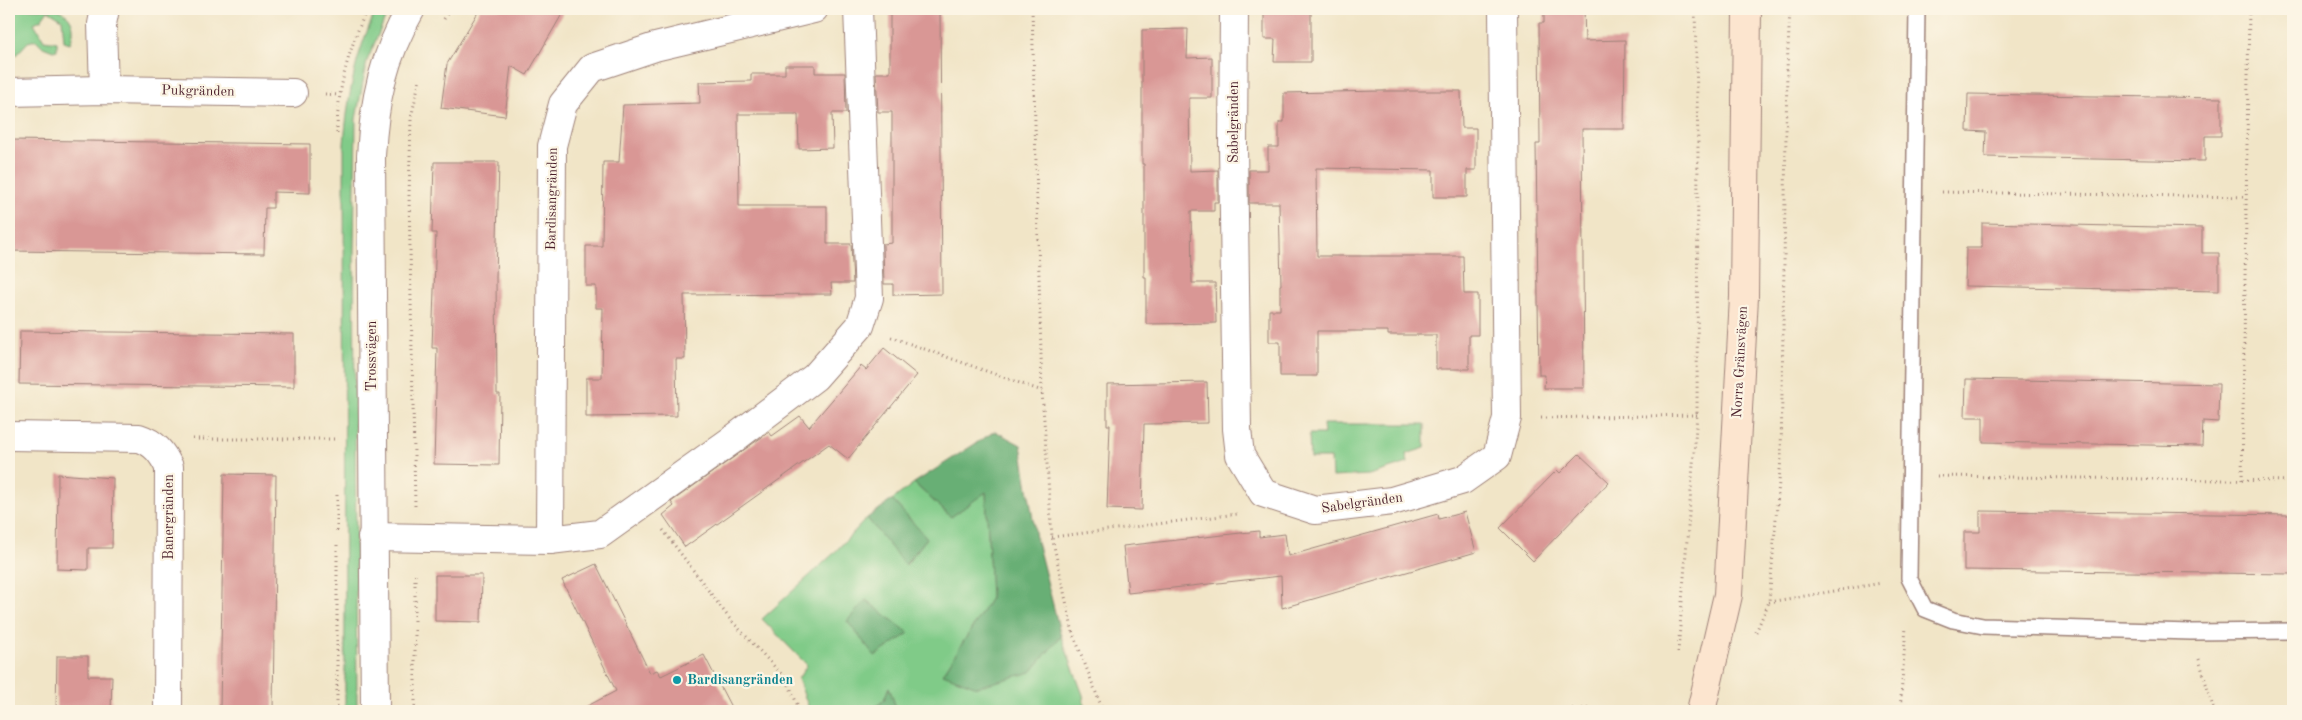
<svg xmlns="http://www.w3.org/2000/svg" width="2302" height="720" font-family="'Old Standard TT',serif">
	<style>
		.green { fill: #80cb88; stroke: #65755a }
		.forest { fill: #68af74; stroke: #596750 }
		.building { fill: #d99795 }
		.lines { fill: none; stroke-linecap: round; stroke-linejoin: round }
		.lane-casing { stroke: #9e8279; stroke-width: 18 }
		.street-casing { stroke: #9e8279; stroke-width: 30 }
		.secondary-casing { stroke: #9e8279; stroke-width: 30 }
		.path { stroke: #9e8279; stroke-width: 3; stroke-dasharray: 1 4; stroke-linecap: butt }
		.lane { stroke: #fff; stroke-width: 15 }
		.street { stroke: #fff; stroke-width: 28 }
		.secondary { stroke: #fce5cf; stroke-width: 28 }
		.culture-dot { fill: #0f9aa8; stroke: #fcf5e5; stroke-width: 2 }
		.labels { text-anchor: middle; dominant-baseline: central; stroke-width: 4.5; stroke-linejoin: round; paint-order: stroke }
		.street-label { font-size: 14px; fill: #4a1f2b; stroke: #fcf5e5 }
		.culture-label { font-size: 14px; font-weight: bold; fill: #0d838f; stroke: #fcf5e5; text-anchor: start }
	</style>
	<rect width="100%" height="100%" fill="#fcf5e5"/>
	<filter id="ink" filterUnits="userSpaceOnUse"><feTurbulence type="fractalNoise" baseFrequency=".02" numOctaves="2"/><feDisplacementMap in="SourceGraphic" scale="10" xChannelSelector="R" yChannelSelector="G"/><feConvolveMatrix kernelMatrix="1 2 1 2 8 2 1 2 1" color-interpolation-filters="sRGB"/></filter>
	<filter id="wash" filterUnits="userSpaceOnUse"><feTurbulence type="fractalNoise" baseFrequency=".0096" numOctaves="4" result="noise"/><feDisplacementMap in="SourceGraphic" scale="20" xChannelSelector="R" yChannelSelector="G"/><feGaussianBlur stdDeviation="1.12" result="paint"/><feColorMatrix in="noise" values="0 0 0 0 0 0 0 0 0 0 0 0 0 0 0 0 0 1.4 0 .05"/><feComposite in="paint" operator="in"/></filter>
	<g filter="url(#wash)">
		<rect width="100%" height="100%" fill="#f1e5c7"/>
		<g class="green">
			<path d="M9,9H56C72,14 77,28 70,43L64,41L62,19L48,10L41,20L34,23L44,40L57,42V50L53,51L43,47L36,40L28,42L16,55H9Z"/>
			<path d="M377,9H389L367,61L356,119L354,249L357,711H345L344,144C348,96 355,53 377,9Z"/>
			<polygon points="1323,424 1425,424 1425,448 1406,454 1408,463 1369,475 1332,477 1331,458 1310,458 1309,434 1324,434"/>
			<polygon points="914,483 951,517 986,491 991,598 943,674 1030,672 1061,636 1083,695 1085,711 897,711 889,687 884,700 871,711 810,711 798,679 807,665 762,619 832,555 867,518 906,565 927,538 892,500"/>
		</g>
		<g class="forest">
			<polygon points="995,431 1021,445 1036,538 1061,636 1031,672 977,687 943,674 991,598 986,492 951,517 914,483"/>
			<polygon points="892,500 927,538 905,565 867,518"/>
			<polygon points="866,600 909,633 875,656 847,621"/>
			<polygon points="889,687 897,711 871,711 884,700"/>
		</g>
		<g id="blocks">
			<g class="building">
				<polygon points="480,9 565,9 527,75 511,66 505,116 441,108 447,64"/>
				<polygon points="890,9 940,9 942,294 893,295 893,284 884,284 883,244 892,243 892,112 878,112 876,73 890,73"/>
				<polygon points="1264,9 1311,9 1311,62 1274,62 1275,39 1264,39"/>
				<polygon points="1544,9 1584,9 1585,41 1625,40 1624,129 1582,129 1584,388 1544,388 1545,375 1539,375 1536,144 1540,144 1539,23 1544,23"/>
				<polygon points="1188,29 1187,58 1212,57 1212,98 1189,98 1190,171 1218,170 1218,202 1214,202 1214,211 1191,211 1192,283 1215,283 1216,323 1146,324 1146,277 1144,277 1144,164 1142,164 1142,30"/>
				<polygon points="785,65 815,65 815,73 845,73 846,113 832,113 833,148 799,149 798,114 738,114 739,206 827,206 827,244 851,244 853,283 831,283 832,294 684,295 685,359 676,359 677,416 586,417 586,378 602,378 603,308 596,308 596,286 586,286 586,246 602,246 603,162 619,162 623,105 700,103 699,82 751,81 751,74 785,74"/>
				<polygon points="1382,91 1461,91 1462,128 1476,128 1476,170 1467,170 1467,197 1433,197 1433,170 1316,168 1317,256 1463,256 1464,294 1478,294 1478,335 1469,335 1469,369 1436,369 1436,335 1388,335 1388,331 1317,331 1317,376 1280,376 1280,342 1269,342 1269,310 1280,310 1280,285 1281,285 1279,203 1249,203 1249,170 1268,170 1268,147 1279,147 1279,122 1284,122 1284,93"/>
				<polygon points="1968,94 2221,98 2221,136 2205,136 2205,161 1985,157 1986,132 1967,131"/>
				<polygon points="9,140 310,144 310,193 273,192 273,208 265,208 264,254 9,251"/>
				<polygon points="434,162 499,162 496,277 497,394 500,394 499,465 434,464 437,348 432,348 436,233 432,233"/>
				<polygon points="1982,223 2202,228 2202,253 2219,253 2219,291 1965,286 1966,248 1982,248"/>
				<polygon points="20,331 294,334 294,387 19,384"/>
				<polygon points="884,348 917,375 848,459 829,444 685,547 663,515 674,506 671,502 769,432 772,436 800,416 809,427 861,366 866,370"/>
				<polygon points="1966,379 2219,384 2218,422 2203,421 2202,446 1983,442 1983,417 1965,417"/>
				<polygon points="1207,382 1208,423 1144,424 1142,510 1107,509 1110,425 1107,425 1107,384"/>
				<polygon points="1579,454 1609,482 1533,561 1500,528 1557,470 1560,473"/>
				<polygon points="58,474 113,478 112,548 88,548 88,570 57,569"/>
				<polygon points="224,474 276,475 273,711 220,711"/>
				<polygon points="1980,511 2293,515 2293,574 1964,570 1964,532 1980,532"/>
				<polygon points="1465,512 1476,552 1282,608 1281,576 1128,593 1123,546 1259,531 1259,537 1285,534 1288,556 1438,514 1439,519"/>
				<polygon points="596,564 650,673 657,670 661,676 704,655 733,711 578,711 616,691 562,580"/>
				<polygon points="435,575 482,575 481,622 435,621"/>
				<polygon points="57,656 88,656 88,676 112,676 111,711 56,711"/>
			</g>
		</g>
	</g>
	<g filter="url(#ink)">
		<use href="#blocks" fill-opacity="0" stroke="#9e8279" stroke-width="1"/>
		<g class="lines">
			<g class="lane-casing">
				<polyline id="lane" points="1917,9 1909,578 1925,609 1953,620 1983,626 2191,632 2293,631"/>
			</g>
			<g class="street-casing">
				<g id="street">
					<polyline points="814,9 655,47 592,68 563,104 552,146 550,540 600,534 732,440 815,377 860,326 869,298 858,9"/>
					<polyline points="1234,9 1233,145 1237,429 1240,455 1263,493 1315,510 1392,501 1463,480 1497,456 1507,418 1503,9"/>
					<polyline points="104,90 102,24 105,9"/>
					<polyline points="9,92 104,90 293,93"/>
					<path d="M9,436L139,438C155,443 162,453 169,467L168,711"/>
					<polyline points="372,537 550,540"/>
					<path d="M375,711L371,156C374,101 383,57 411,9"/>
				</g>
			</g>
			<g class="secondary-casing">
				<polyline id="secondary" points="1701,711 1728,595 1744,297 1747,9"/>
			</g>
			<g class="path">
				<polyline points="1032,9 1042,391 1052,537 1073,633 1103,711"/>
				<polyline points="444,19 450,9"/>
				<polyline points="325,94 340,95"/>
				<path d="M337,133C337,89 349,49 367,9"/>
				<polyline points="1942,192 2247,197"/>
				<polyline points="891,337 1042,391"/>
				<polyline points="1541,418 1697,415"/>
				<polyline points="193,439 338,439"/>
				<polyline points="1937,476 2293,481"/>
				<polyline points="2242,480 2249,9"/>
				<polyline points="415,506 409,196 411,118 420,78"/>
				<polyline points="663,530 729,618 787,680 800,711"/>
				<polyline points="337,531 337,495"/>
				<polyline points="1052,537 1237,514"/>
				<polyline points="1769,602 1882,583"/>
				<polyline points="1756,632 1769,602 1781,458 1787,69 1790,9"/>
				<polyline points="1678,652 1697,415 1698,143 1695,9"/>
				<polyline points="2199,659 2214,711"/>
				<polyline points="337,711 337,542"/>
				<polyline points="415,711 415,572"/>
				<polyline points="1372,711 1642,708"/>
				<polyline points="1900,711 1906,627"/>
			</g>
			<use href="#lane" class="lane"/>
			<use href="#street" class="street"/>
			<use href="#secondary" class="secondary"/>
		</g>
	</g>
	<circle class="culture-dot" cx="677" cy="680" r="5"/>
	<g class="labels">
		<g class="street-label">
			<text transform="translate(198 91) rotate(1)">Pukgränden</text>
			<text transform="translate(1234 122) rotate(-90)">Sabelgränden</text>
			<text transform="translate(552 199) rotate(-89)">Bardisangränden</text>
			<text transform="translate(372 356) rotate(-90)">Trossvägen</text>
			<text transform="translate(1740 362) rotate(-87)">Norra Gränsvägen</text>
			<text transform="translate(1362 503) rotate(-8)">Sabelgränden</text>
			<text transform="translate(169 517) rotate(-90)">Banergränden</text>
		</g>
		<g class="culture-label">
			<text x="687" y="680">Bardisangränden</text>
		</g>
	</g>
	<rect width="2302" height="720" fill="none" stroke="#fcf5e5" stroke-width="30"/>
</svg>
